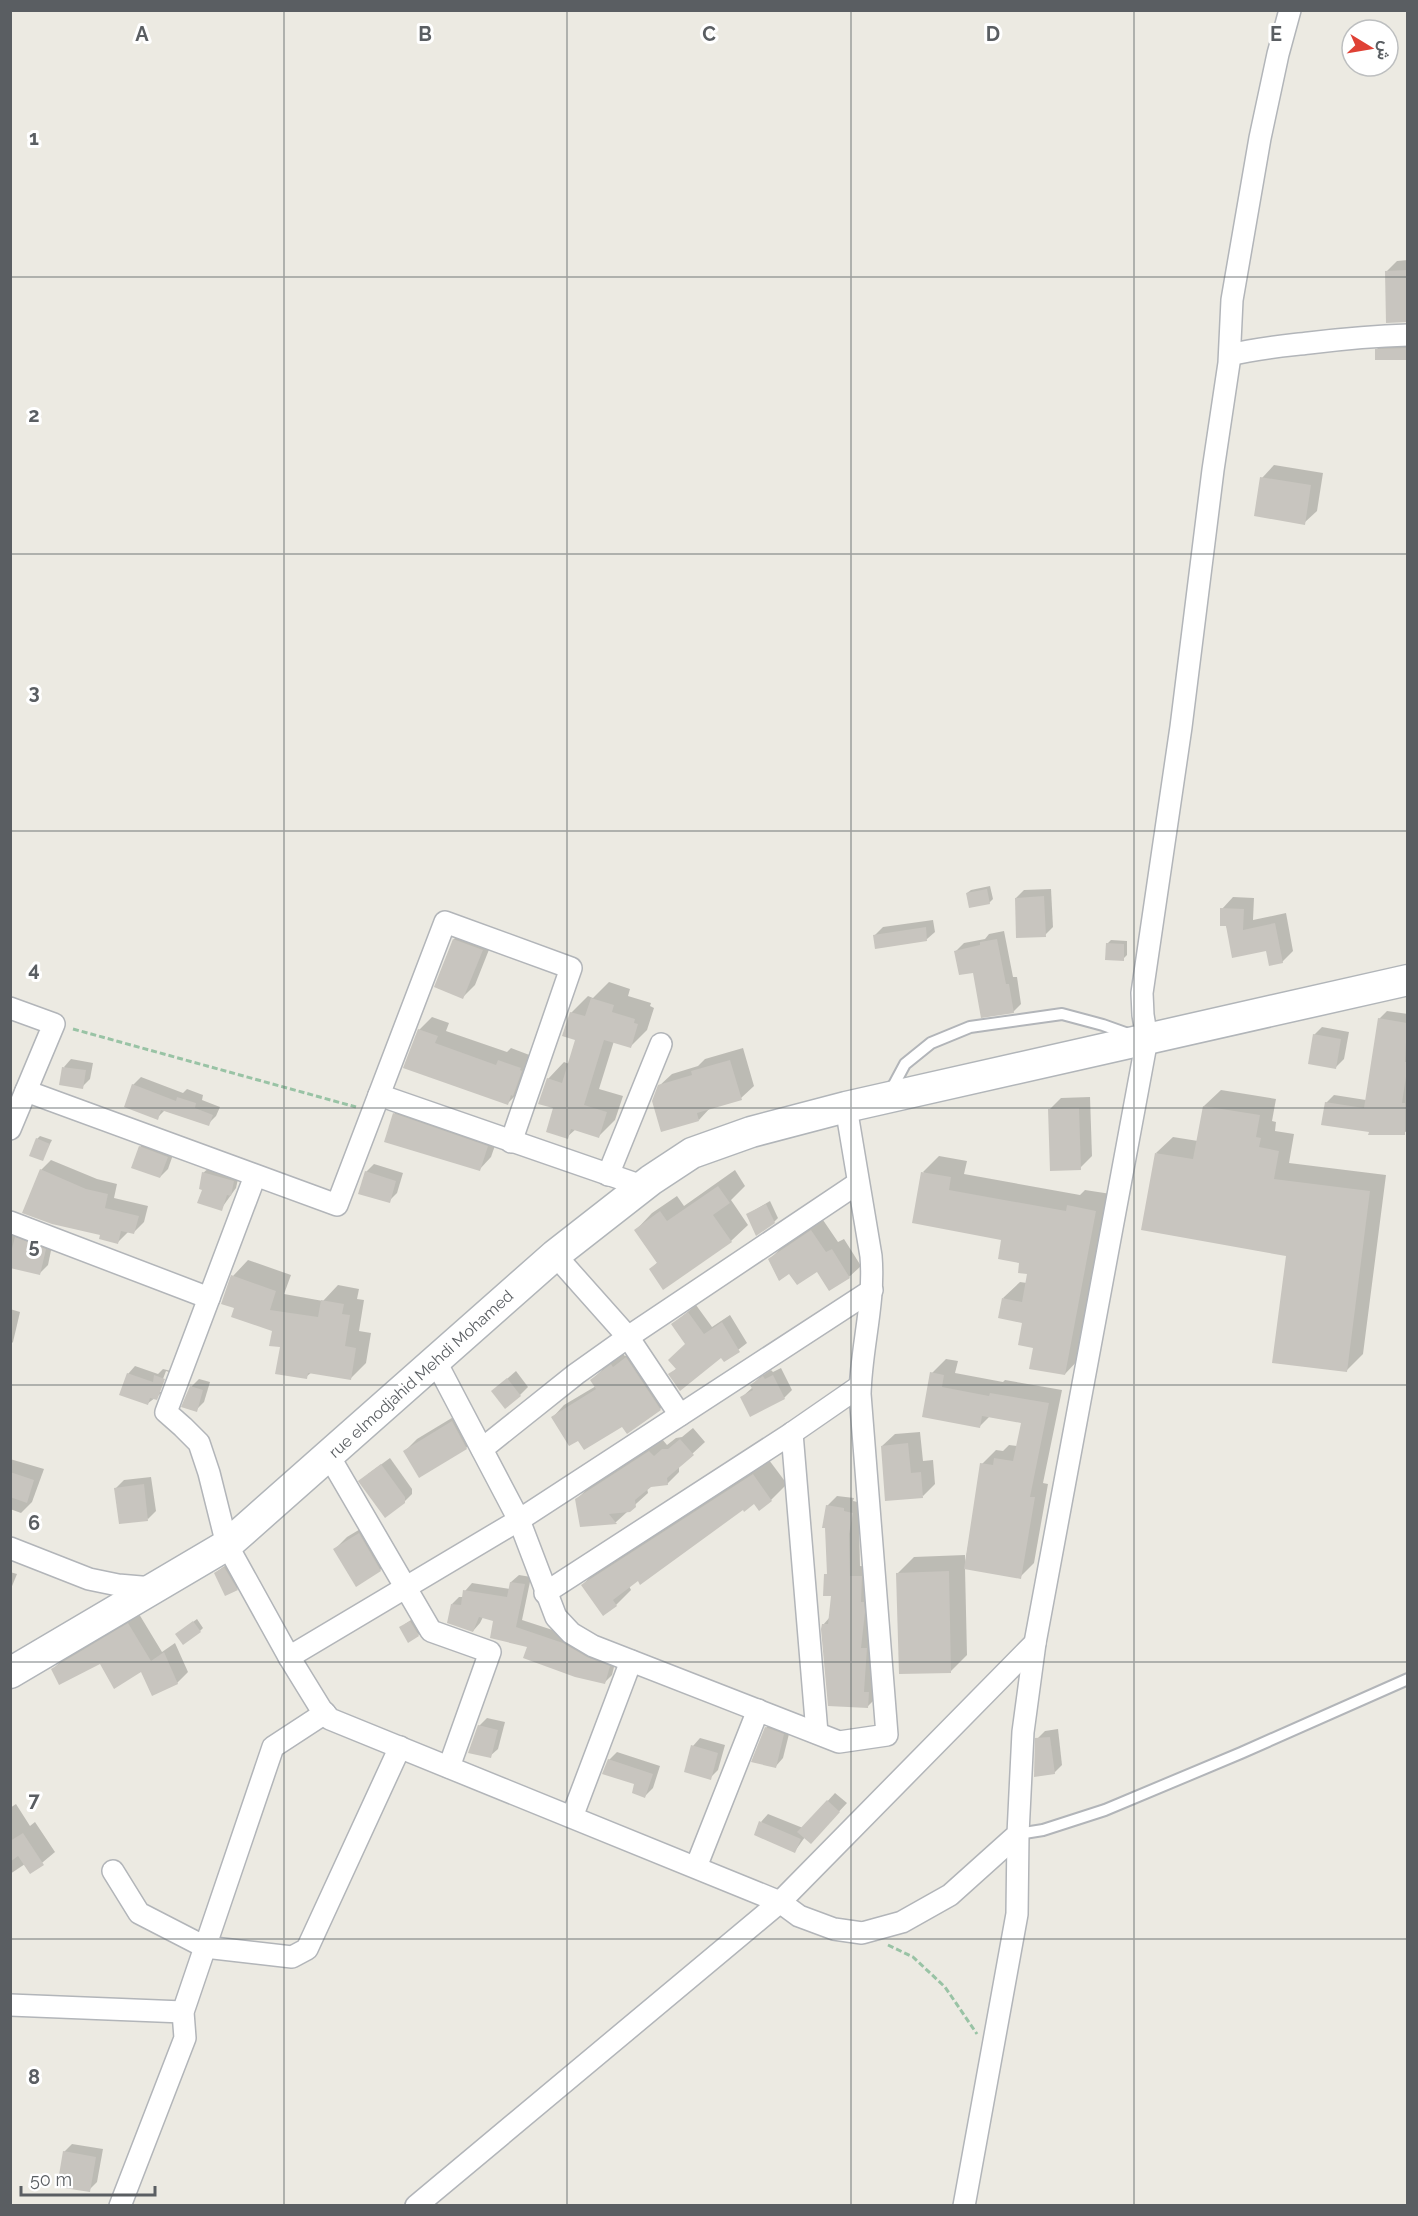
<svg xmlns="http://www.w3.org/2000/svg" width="1418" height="2216" font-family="Raleway,Vazirmatn,sans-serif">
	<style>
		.shadow { fill: #0003; fill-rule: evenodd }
		.building { fill: #c8c5bf }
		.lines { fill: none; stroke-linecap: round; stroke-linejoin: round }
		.lane-casing { stroke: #b2b5b9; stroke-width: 14 }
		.street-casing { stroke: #b2b5b9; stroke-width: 24 }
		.secondary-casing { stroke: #b1b5b9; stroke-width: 33 }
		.path { stroke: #99c3a5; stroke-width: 3; stroke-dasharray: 6 3; stroke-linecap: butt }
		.lane { stroke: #fff; stroke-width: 10 }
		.street { stroke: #fff; stroke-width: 21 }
		.secondary { stroke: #fff; stroke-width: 30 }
		.grid { fill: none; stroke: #5a5e62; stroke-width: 1.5; stroke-opacity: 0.55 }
		.labels { text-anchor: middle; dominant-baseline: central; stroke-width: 6; stroke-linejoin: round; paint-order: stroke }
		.street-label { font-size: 16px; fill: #5a5e62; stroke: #fff }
		.grid-label { font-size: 20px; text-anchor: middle; font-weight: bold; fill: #5a5e62; stroke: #fff; stroke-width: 6; stroke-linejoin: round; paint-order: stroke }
	</style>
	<rect width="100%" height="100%" fill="#eceae2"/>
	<g class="shadow">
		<polygon points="1408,260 1408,322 1388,322 1386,272 1397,261"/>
		<polygon points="1408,337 1408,359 1376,358 1376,350 1387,339"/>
		<polygon points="1274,465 1323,473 1317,511 1304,523 1262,478"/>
		<polygon points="990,886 993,899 989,903 967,893 971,890"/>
		<polygon points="1051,889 1053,927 1045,935 1016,898 1024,890"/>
		<polygon points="1233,897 1254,898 1253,920 1286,913 1293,951 1282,962 1267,949 1234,956 1222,909"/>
		<polygon points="933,920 935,932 927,939 875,935 883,927"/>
		<polygon points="467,927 494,937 475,985 463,997 436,986 454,939"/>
		<polygon points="1004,931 1013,977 1017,977 1021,1004 1013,1012 956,951 964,943 985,939 989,934"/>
		<polygon points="1111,940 1127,941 1127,955 1123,959 1107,944"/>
		<polygon points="609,982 630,989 628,996 651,1003 650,1006 654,1008 647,1030 631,1046 614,1041 599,1089 623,1096 615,1120 599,1136 576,1129 567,1137 555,1107 548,1079 564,1062 569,1064 577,1039 571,1013 588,996 593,998"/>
		<polygon points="1387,1011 1408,1014 1408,1130 1404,1133 1370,1131 1326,1103 1334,1095 1366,1100 1379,1019"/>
		<polygon points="432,1017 449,1023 446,1031 507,1052 511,1048 532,1056 520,1091 508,1103 405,1067 419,1030"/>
		<polygon points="1322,1027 1349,1032 1344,1059 1336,1067 1314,1035"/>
		<polygon points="743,1048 754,1086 741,1098 711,1107 699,1120 659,1086 672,1074 698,1066 705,1059"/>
		<polygon points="71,1059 93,1063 90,1079 82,1087 64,1067"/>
		<polygon points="141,1077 183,1093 187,1089 203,1095 202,1100 220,1107 216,1116 208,1124 165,1110 157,1118 133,1085"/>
		<polygon points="1221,1090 1276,1099 1272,1121 1276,1122 1275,1131 1294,1134 1289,1163 1386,1175 1363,1354 1347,1370 1287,1254 1156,1153 1173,1137 1198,1141 1204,1106"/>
		<polygon points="1090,1097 1092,1156 1080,1168 1049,1110 1061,1098"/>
		<polygon points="407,1102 499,1134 491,1157 479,1170 394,1114"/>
		<polygon points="40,1136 52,1140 42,1159 37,1139"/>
		<polygon points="148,1139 175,1149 168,1169 160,1177 140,1147"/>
		<polygon points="939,1156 967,1161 964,1174 1080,1195 1085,1190 1111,1194 1081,1357 1065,1374 1034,1347 1024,1321 1003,1298 1020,1282 1027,1283 1029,1273 1021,1261 1003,1239 923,1172"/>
		<polygon points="51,1160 97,1179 117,1184 114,1198 148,1206 144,1222 134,1232 129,1231 118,1242 101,1234 41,1170"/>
		<polygon points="374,1164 403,1173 397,1193 389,1201 366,1172"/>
		<polygon points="210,1167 239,1175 236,1188 221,1209 204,1189 203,1173"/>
		<polygon points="735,1170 745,1186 731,1200 748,1225 731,1241 664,1288 651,1269 658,1262 636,1230 652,1213 677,1196 684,1206"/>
		<polygon points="770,1201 778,1218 774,1222 748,1214"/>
		<polygon points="823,1220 838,1242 844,1239 861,1266 849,1277 830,1289 817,1269 790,1272 770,1259 781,1248"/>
		<polygon points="10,1224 53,1241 48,1265 40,1273 10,1266"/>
		<polygon points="248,1260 291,1275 284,1294 323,1301 338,1285 359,1289 357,1299 364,1300 359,1331 371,1333 366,1363 351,1378 312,1372 306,1377 281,1346 274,1330 236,1307 233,1276"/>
		<polygon points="696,1305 712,1327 730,1315 747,1343 725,1360 721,1355 670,1375 677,1368 687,1344 673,1324"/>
		<polygon points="10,1309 20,1312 13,1342 10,1345"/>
		<polygon points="638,1347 672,1398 660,1409 627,1432 623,1425 579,1439 553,1417 564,1405 596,1386 592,1380 603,1369 623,1354 625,1356"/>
		<polygon points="946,1359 958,1361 955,1373 1003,1382 1005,1380 1062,1390 1043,1483 1048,1484 1034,1563 1020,1577 965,1568 967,1655 951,1671 897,1574 914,1557 965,1555 965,1564 982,1464 996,1450 1003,1451 1009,1445 1017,1446 1022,1422 990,1416 979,1427 924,1416 932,1373"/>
		<path d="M135,1366L158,1374L163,1369L171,1371L164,1391L147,1404L128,1374ZM166,1371L169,1372L162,1392H158Z"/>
		<polygon points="781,1368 792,1390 784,1398 751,1415 742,1397 753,1387 752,1385 760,1377 771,1370 773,1372"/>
		<polygon points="516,1371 528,1387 520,1395 493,1391"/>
		<polygon points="199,1379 210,1382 204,1402 196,1410 191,1387"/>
		<polygon points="465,1410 479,1435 466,1448 420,1476 405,1451 417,1439"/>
		<polygon points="693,1428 705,1442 679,1466 679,1472 667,1484 650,1485 647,1488 648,1493 616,1522 581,1526 577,1499 589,1487 662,1439 667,1445 676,1438 682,1437"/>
		<polygon points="920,1432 923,1461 933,1460 935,1484 923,1496 882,1446 895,1434"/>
		<polygon points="390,1458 412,1489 412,1494 404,1502 368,1474"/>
		<polygon points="10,1459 44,1469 32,1502 21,1513 10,1509"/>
		<polygon points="769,1460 787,1484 771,1500 759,1509 754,1502 743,1508 638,1579 629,1586 631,1590 616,1605 582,1585 598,1570"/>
		<polygon points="151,1477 156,1511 148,1519 116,1488 124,1480"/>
		<polygon points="837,1496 854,1498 853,1501 862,1503 859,1523 860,1566 871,1567 878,1696 868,1706 823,1625 830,1617 833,1595 826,1575 828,1573 827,1506"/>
		<polygon points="372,1522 393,1558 380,1570 357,1584 335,1549 347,1537"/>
		<polygon points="233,1560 245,1581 237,1589 215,1573"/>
		<polygon points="10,1572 17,1574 10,1591"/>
		<polygon points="519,1575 531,1577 522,1620 571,1636 616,1659 612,1675 605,1682 529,1646 495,1620 483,1617 480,1623 473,1631 452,1604 459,1597 464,1597 465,1591 472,1583 510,1589 511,1582"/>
		<polygon points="139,1614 162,1652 175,1643 188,1672 177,1683 142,1670 100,1662 53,1669 63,1659"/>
		<polygon points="414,1618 422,1632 419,1635 405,1624"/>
		<polygon points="197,1619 203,1628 200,1631 181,1631"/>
		<polygon points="487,1718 505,1722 498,1749 490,1756 479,1726"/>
		<polygon points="774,1720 791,1726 783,1758 776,1766 766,1728"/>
		<polygon points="1058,1729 1062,1765 1054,1773 1037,1739 1045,1731"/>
		<polygon points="700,1738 725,1745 718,1770 710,1778 693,1746"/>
		<polygon points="617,1752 660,1766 653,1788 645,1796 636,1783 609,1760"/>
		<polygon points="835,1793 847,1803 818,1834 805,1837 795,1851 761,1822 768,1814 803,1828"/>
		<polygon points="16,1804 30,1826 35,1822 55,1852 31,1872 25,1864 10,1874 10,1808"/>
		<polygon points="72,2144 103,2149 97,2182 89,2190 64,2152"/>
	</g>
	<g class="building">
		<polygon points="1407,270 1407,322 1386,323 1385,271"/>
		<polygon points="1407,348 1407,360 1375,360 1375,349"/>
		<polygon points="1260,477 1311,485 1305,525 1254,516"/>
		<polygon points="987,889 990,904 969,908 966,893"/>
		<polygon points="1044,896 1046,937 1016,938 1015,898"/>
		<polygon points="1220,908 1244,909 1243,930 1275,923 1283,963 1269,966 1266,951 1232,958 1226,926 1220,926"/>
		<polygon points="926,927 927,941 875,949 873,935"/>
		<polygon points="453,939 483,950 463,999 434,987"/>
		<polygon points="997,939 1006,984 1009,984 1014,1013 981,1018 973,973 959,975 954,951 980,945 980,942"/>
		<polygon points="1106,943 1124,944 1124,961 1105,960"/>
		<polygon points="591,998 614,1005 612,1012 635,1019 634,1023 638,1024 631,1048 604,1040 584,1105 607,1112 599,1138 571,1129 568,1139 546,1132 553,1108 538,1104 547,1078 562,1083 575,1040 562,1036 570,1012 585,1016"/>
		<polygon points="1378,1018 1407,1023 1405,1062 1407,1062 1407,1070 1402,1103 1405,1103 1405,1135 1368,1135 1369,1132 1321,1125 1325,1102 1364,1108"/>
		<polygon points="418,1029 438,1036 435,1043 496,1065 498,1060 521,1068 520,1070 522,1071 513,1096 511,1095 508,1105 403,1068"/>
		<polygon points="1313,1034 1341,1039 1336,1069 1308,1064"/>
		<polygon points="730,1060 742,1100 697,1113 699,1121 661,1132 652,1101 658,1085 692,1075 691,1071"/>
		<polygon points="62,1067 86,1070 83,1089 59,1085"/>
		<polygon points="132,1084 176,1101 177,1097 196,1103 195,1108 213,1115 209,1126 161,1110 158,1120 124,1107"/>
		<polygon points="1203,1106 1260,1115 1256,1137 1261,1138 1259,1147 1279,1151 1274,1179 1370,1191 1347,1372 1272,1363 1286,1256 1141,1230 1155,1153 1193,1159"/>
		<polygon points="1079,1108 1081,1170 1050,1171 1048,1109"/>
		<polygon points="393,1113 488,1146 480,1171 384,1142"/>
		<polygon points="36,1138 50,1144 43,1161 29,1156"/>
		<polygon points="139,1146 168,1157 160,1178 131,1168"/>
		<polygon points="40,1169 86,1189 108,1194 105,1208 139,1216 134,1234 121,1231 118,1244 99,1239 100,1235 52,1224 22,1213"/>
		<polygon points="365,1171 396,1181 390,1203 358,1194"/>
		<polygon points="202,1172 234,1181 231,1196 227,1195 222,1211 197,1203 202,1190 199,1189"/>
		<polygon points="921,1172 951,1177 949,1190 1066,1211 1067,1205 1096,1211 1065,1375 1029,1369 1033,1348 1018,1345 1022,1323 998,1318 1002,1298 1022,1302 1027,1274 1018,1273 1019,1263 998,1259 1001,1240 912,1223"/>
		<polygon points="718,1186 730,1203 713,1215 732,1242 663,1290 649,1269 657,1263 634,1230 660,1211 667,1221"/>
		<polygon points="766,1204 775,1223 756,1236 746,1214"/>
		<polygon points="811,1230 826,1252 832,1249 850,1278 829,1291 817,1272 797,1285 789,1274 779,1281 768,1259"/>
		<polygon points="15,1237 46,1249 40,1275 10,1268 10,1256"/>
		<polygon points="231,1275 276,1291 270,1310 318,1317 321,1300 344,1304 342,1314 350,1315 345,1346 356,1348 351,1380 308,1373 307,1379 275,1374 280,1347 269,1346 272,1331 231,1317 234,1308 221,1304"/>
		<polygon points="688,1312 704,1334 722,1322 740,1352 724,1362 721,1358 680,1391 668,1374 676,1369 668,1360 685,1344 671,1324"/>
		<polygon points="626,1357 661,1410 627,1434 622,1427 584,1450 578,1441 569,1446 551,1417 596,1389 590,1380 611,1364 613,1367"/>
		<polygon points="930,1372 944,1375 942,1387 989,1396 990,1393 1049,1403 1030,1497 1035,1497 1021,1579 964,1569 980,1463 993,1465 994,1458 1013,1461 1021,1423 982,1416 980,1428 922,1417"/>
		<polygon points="127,1373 153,1382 154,1375 165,1379 157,1400 150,1398 148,1405 119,1395"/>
		<polygon points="773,1375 785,1399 750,1417 740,1397 753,1390 750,1385 763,1376 765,1379"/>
		<polygon points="507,1378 521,1396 505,1409 491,1391"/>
		<polygon points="190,1386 203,1390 197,1412 181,1407"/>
		<polygon points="452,1421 467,1449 419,1478 403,1451"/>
		<polygon points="680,1439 694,1455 667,1478 668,1485 651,1487 635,1500 636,1507 630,1512 609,1514 617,1524 580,1527 575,1499 649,1451 654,1456 662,1449 668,1449"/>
		<polygon points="908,1443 911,1473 921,1472 923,1498 885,1501 881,1446"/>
		<polygon points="381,1464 405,1497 405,1503 385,1518 358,1481"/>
		<polygon points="10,1472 34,1480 27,1503 10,1497"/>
		<polygon points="753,1474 772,1501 759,1511 754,1504 744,1512 743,1510 640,1585 638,1581 613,1600 617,1606 603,1616 581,1585"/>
		<polygon points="144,1484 148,1521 119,1524 114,1488"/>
		<polygon points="826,1505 844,1508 844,1511 853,1513 849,1534 850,1576 862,1576 861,1602 864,1602 865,1612 861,1648 867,1648 864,1692 869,1692 868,1708 828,1706 821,1629 822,1624 828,1624 831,1596 823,1596 824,1574 827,1574 825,1528 822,1528"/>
		<polygon points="359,1533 381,1571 356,1587 333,1549"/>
		<polygon points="224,1567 238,1590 225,1596 214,1573"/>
		<polygon points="949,1571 951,1673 899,1674 896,1573"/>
		<polygon points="510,1582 525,1584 516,1627 563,1643 587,1657 610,1666 605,1684 575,1677 523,1658 527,1647 490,1638 493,1621 479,1617 473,1632 447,1623 451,1604 461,1605 463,1590 507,1597"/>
		<polygon points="193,1621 201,1632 183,1645 175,1634"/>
		<polygon points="410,1621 419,1636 408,1643 399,1627"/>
		<polygon points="128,1623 151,1661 164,1652 178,1684 152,1696 141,1672 114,1689 100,1664 59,1685 51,1669"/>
		<polygon points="478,1725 498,1730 491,1758 468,1753"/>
		<polygon points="765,1727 784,1734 776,1768 751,1762"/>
		<polygon points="1050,1737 1055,1774 1034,1777 1035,1738"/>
		<polygon points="691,1745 718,1753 711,1780 684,1772"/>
		<polygon points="608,1759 653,1774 645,1798 632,1793 634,1784 602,1774"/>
		<polygon points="827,1800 840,1812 811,1844 797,1832"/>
		<polygon points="759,1821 801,1839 795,1853 754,1835"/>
		<polygon points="23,1833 44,1865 30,1874 18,1856 10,1862 10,1841"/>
		<polygon points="63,2151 96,2157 90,2192 57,2187"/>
	</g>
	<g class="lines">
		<g class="lane-casing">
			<g id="lane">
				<polyline points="890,1092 905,1064 931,1043 970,1027 1062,1014 1103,1025 1131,1035"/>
				<polyline points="1018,1834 1043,1830 1105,1810 1241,1753 1408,1679"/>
			</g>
		</g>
		<g class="street-casing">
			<g id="street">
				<path d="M1230,355C1256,348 1283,346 1309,343C1342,339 1374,336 1408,335"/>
				<polyline points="10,1008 54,1024 10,1129"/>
				<polyline points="26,1091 337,1205 445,922 571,968 511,1142"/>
				<polyline points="379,1095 642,1186"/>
				<polyline points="608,1175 661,1044"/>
				<polyline points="255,1176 166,1412 183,1427 199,1443 209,1473 227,1545 289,1657 321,1709 330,1719 780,1902 799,1916 834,1929 862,1933 902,1922 950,1895 1018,1834 1023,1732 1035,1643"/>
				<polyline points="10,1222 209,1298"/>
				<polyline points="555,1255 628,1337 680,1415"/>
				<path d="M436,1362L519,1520L556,1617L571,1633L593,1646L839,1742L887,1735L860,1394C861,1348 875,1303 871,1256L846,1107"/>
				<polyline points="792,1433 817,1733"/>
				<polyline points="482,1449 576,1374 628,1337 858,1183"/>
				<polyline points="329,1456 431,1631 490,1652 449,1767"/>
				<polyline points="10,1548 89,1579 118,1585 153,1588"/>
				<polyline points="545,1593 792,1433 860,1386"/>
				<polyline points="289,1657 519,1520 872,1290"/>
				<polyline points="572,1817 631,1661"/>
				<polyline points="696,1867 758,1710"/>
				<polyline points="113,1871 139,1913 205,1947 292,1957 307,1949 400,1747"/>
				<polyline points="10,2005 183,2012"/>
				<polyline points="120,2206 185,2038 183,2012 273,1747 325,1713"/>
				<polyline points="416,2206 780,1902 1035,1643 1147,1039 1143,1015 1142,993 1181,727 1213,470 1229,363 1232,300 1260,138 1278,54 1290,10"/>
				<polyline points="964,2206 1017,1914 1018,1834"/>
			</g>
		</g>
		<g class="secondary-casing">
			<polyline id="secondary" points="10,1673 227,1545 555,1255 651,1180 692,1153 751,1132 846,1107 1408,980"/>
		</g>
		<g class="path">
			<polyline points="73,1029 356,1107"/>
			<polyline points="888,1945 913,1957 945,1987 977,2034"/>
		</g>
		<use href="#lane" class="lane"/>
		<use href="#street" class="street"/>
		<use href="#secondary" class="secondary"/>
	</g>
	<path class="grid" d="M284,10V2206M567,10V2206M851,10V2206M1134,10V2206M10,277H1408M10,554H1408M10,831H1408M10,1108H1408M10,1385H1408M10,1662H1408M10,1939H1408"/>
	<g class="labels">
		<g class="street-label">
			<text transform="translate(421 1374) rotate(-42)">rue elmodjahid Mehdi Mohamed</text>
		</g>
	</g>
	<g class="grid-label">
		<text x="142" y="41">A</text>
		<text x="425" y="41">B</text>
		<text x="709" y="41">C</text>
		<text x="993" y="41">D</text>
		<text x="1276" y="41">E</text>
		<text x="34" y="145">1</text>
		<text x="34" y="422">2</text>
		<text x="34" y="699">3</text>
		<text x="34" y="976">4</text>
		<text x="34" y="1253">5</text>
		<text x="34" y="1530">6</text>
		<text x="34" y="1807">7</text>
		<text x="34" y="2084">8</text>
	</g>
	<rect width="1418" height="2216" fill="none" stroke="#5a5e62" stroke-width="24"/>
	<g transform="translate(1370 48) rotate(101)"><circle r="28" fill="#ffffff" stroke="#bdbfc0" stroke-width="1.5"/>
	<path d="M0-4.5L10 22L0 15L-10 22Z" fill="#df4135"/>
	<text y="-9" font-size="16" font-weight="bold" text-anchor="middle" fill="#5a5e62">ش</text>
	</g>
	<path d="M21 2186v9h134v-9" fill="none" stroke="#5a5e62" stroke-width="3"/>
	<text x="30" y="2186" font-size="18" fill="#5a5e62" stroke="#ffffff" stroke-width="4.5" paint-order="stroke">50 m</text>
</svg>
